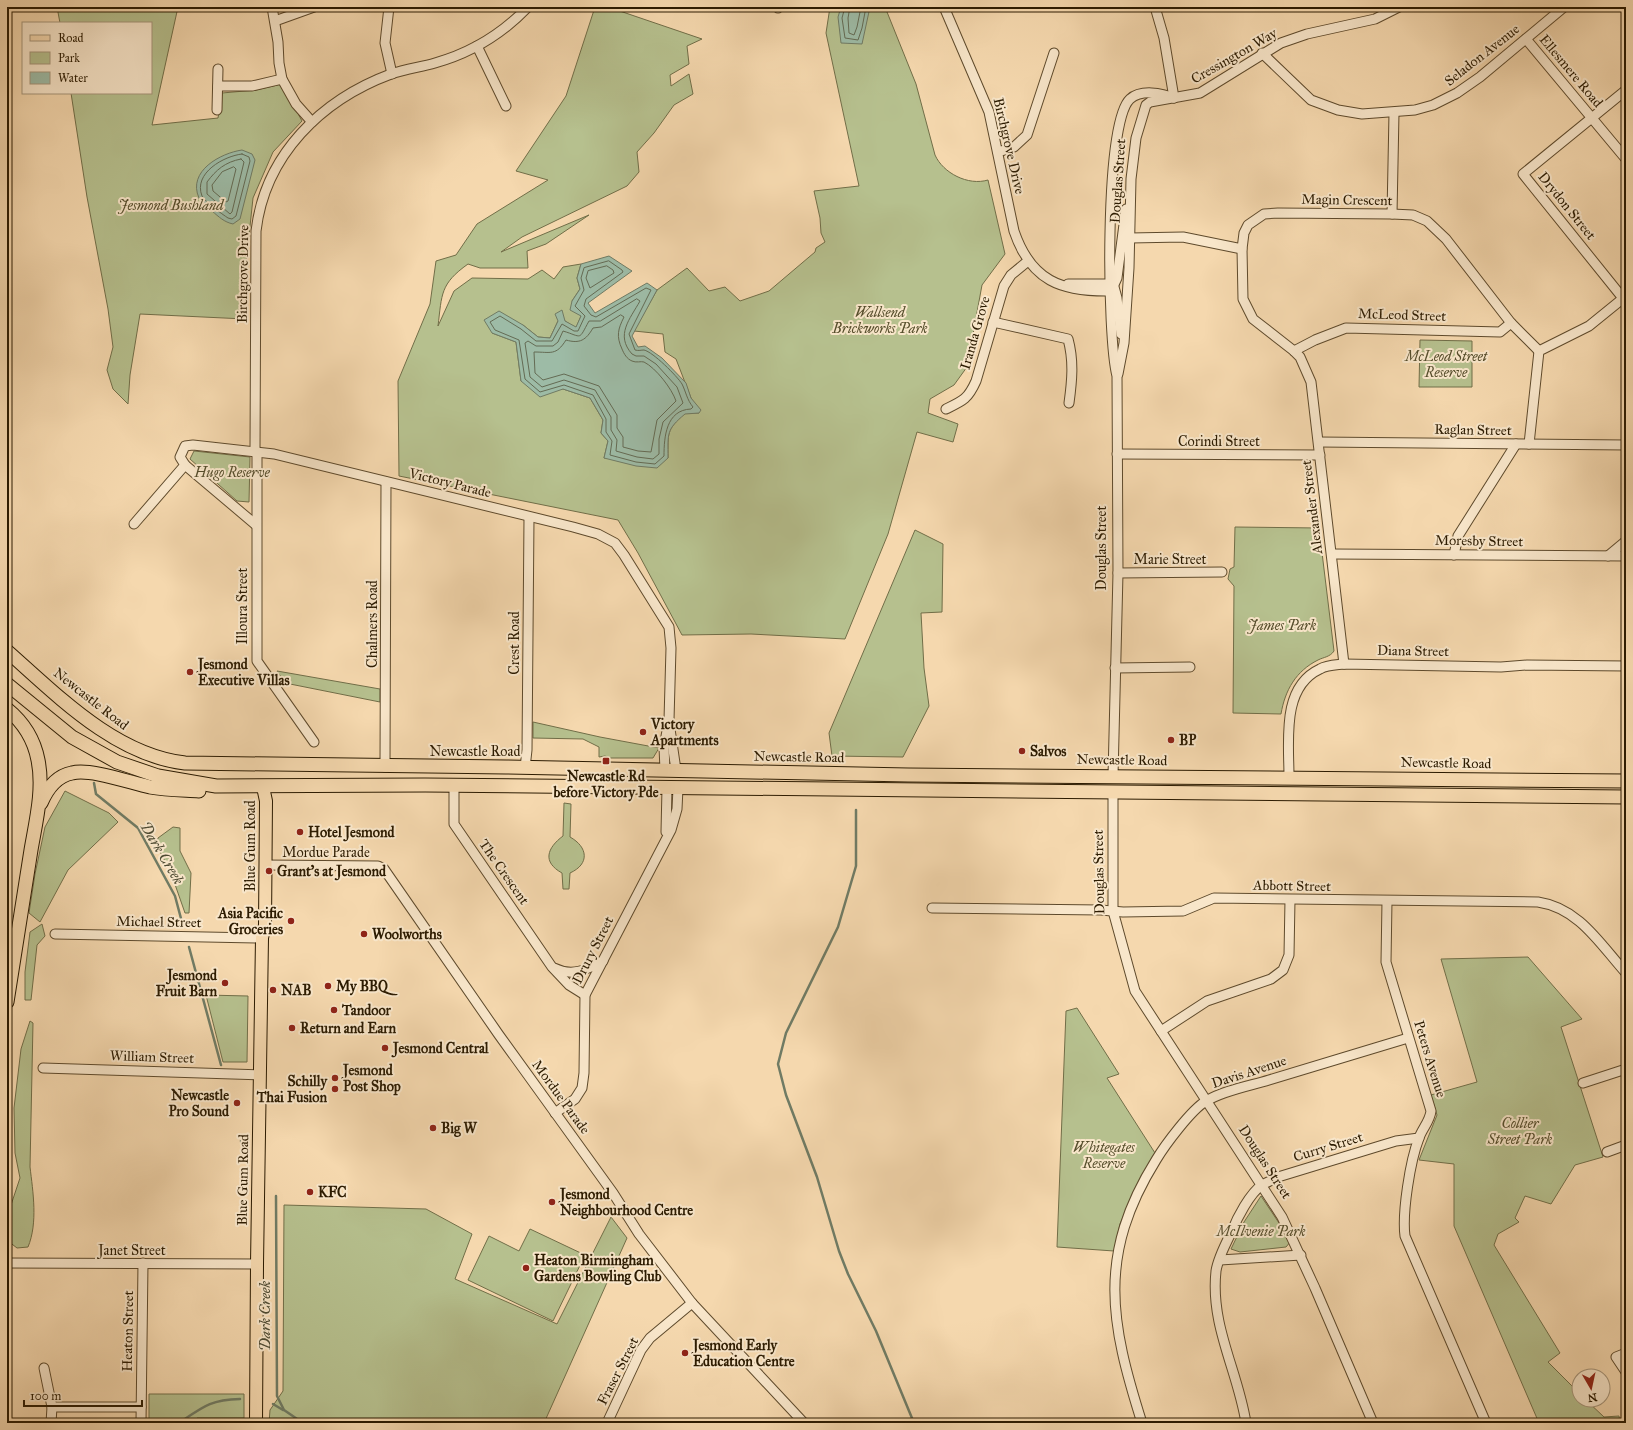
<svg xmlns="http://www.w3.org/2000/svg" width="1633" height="1430" font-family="'IM FELL Great Primer',serif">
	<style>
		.green { fill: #b6c08e; stroke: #716e48 }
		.water { fill: #9dbba6; stroke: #707b64 }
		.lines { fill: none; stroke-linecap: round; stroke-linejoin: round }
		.shore { stroke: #646b54; stroke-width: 1 }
		.stream { stroke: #707b64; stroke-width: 2.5 }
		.minor-casing { stroke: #5e4a2c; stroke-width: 11 }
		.major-casing { stroke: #2c1b01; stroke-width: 14 }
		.highway-casing { stroke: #2c1b01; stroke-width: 15 }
		.minor { stroke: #f8e6ca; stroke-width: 9 }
		.major { stroke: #f5d8ae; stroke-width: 12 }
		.highway { stroke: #f5d8ae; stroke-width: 13 }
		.poi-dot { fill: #8f2418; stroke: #f8e6ca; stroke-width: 1.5 }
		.labels { text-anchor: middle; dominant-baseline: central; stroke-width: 4; stroke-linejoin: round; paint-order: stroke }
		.street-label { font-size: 14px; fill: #2c1b01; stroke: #f8e6ca }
		.park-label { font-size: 14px; font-style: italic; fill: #554d2b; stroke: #f8e6ca }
		.poi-label { font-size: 14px; font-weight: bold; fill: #2c1b01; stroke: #f8e6ca; text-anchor: start }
		.water-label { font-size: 15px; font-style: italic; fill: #4e4b33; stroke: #f8e6ca }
	</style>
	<rect width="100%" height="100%" fill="#f5d8ae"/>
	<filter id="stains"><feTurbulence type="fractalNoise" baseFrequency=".005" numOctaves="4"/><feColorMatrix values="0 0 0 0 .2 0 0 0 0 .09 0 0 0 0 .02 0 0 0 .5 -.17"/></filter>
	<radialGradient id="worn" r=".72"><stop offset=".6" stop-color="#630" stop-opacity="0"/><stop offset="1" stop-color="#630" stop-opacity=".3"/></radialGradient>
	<g class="green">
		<polygon points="57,7 178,7 152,125 218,118 222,93 256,90 282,84 302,121 273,152 253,198 246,264 245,319 140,314 130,375 128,404 113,389 107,370 113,347 108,309 87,197 71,93 151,93 151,23 60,23"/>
		<path d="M595,7H608L702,39L687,46L689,64L670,75L671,86L689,74L693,94L674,105L654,133L637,152L639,172L627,186L522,237L501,252L589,215L546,244L527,251L528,268H480L468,264C440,284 442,294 438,326L454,291L472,278L528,279L542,270L554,279L563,267L581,264L577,278L580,289L572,301L581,316L576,328L565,321H558L550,338L538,337L523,325L492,333L516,342L521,381L563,389L590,398L603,420L601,433L608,441L604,458H668C668,433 666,430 685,413H699L691,398L676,359L665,352L663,334L634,331L657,290L687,268L709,291L725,287L740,301L769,291L815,252L816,248L825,242L821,233L820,218L814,191L859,186L826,33L830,7H885L916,84L935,155C943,173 968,186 988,180L1005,254L982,285L967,367L954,385L930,399L928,413L958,424L953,442L917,432L888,534L845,639L751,634L682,635L638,553L618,520L399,476L398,381L430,304L436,261L456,255L477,224L548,180L516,171L566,96Z"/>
		<polygon points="1420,340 1472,341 1472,387 1419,387"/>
		<polygon points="194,451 250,457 249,502 237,501 190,459"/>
		<path d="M1235,527L1319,528L1334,651C1330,657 1324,657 1318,660C1296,671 1285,690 1281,714L1233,713L1234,586L1228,579L1230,569L1234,567Z"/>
		<polygon points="915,530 943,544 942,612 921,613 924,668 929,706 903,757 832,756 829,733"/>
		<polygon points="277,671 380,689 380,702 285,683"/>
		<polygon points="533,722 600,737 659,748 653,758 609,758 605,756 599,757 599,747 583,739 533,738"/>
		<polygon points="65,791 109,813 118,822 68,870 40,922 29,913 35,874 45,827"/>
		<path d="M564,803L571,804L570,837C588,847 590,864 570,873L569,889H563L562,873C542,862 547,848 563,836Z"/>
		<polygon points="173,827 180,828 180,851 191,873 189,913 185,913 171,873 156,844 158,838"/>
		<polygon points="42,924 45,936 37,945 31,1000 25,1000 25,972 30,932"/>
		<polygon points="1528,957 1582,1019 1561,1027 1603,1157 1575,1165 1551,1204 1525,1196 1515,1218 1519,1222 1498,1234 1494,1245 1560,1353 1548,1362 1579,1393 1579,1400 1586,1400 1604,1417 1619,1416 1620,1423 1539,1423 1454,1226 1454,1164 1419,1160 1437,1115 1431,1095 1477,1082 1441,959"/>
		<polygon points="206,995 248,996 247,1062 223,1062"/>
		<polygon points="1077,1008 1119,1074 1107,1078 1155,1153 1134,1192 1120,1224 1114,1251 1057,1247 1066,1011"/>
		<path d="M30,1021L33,1023L30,1167C33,1192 38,1223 28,1247L17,1248L8,1241L11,1205L20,1178L15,1153L14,1108L21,1049Z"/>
		<polygon points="1261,1196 1291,1241 1286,1247 1240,1252 1231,1249 1244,1222"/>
		<polygon points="284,1205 426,1209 472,1234 455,1279 557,1324 611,1217 627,1238 544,1423 269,1423 270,1410 283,1391"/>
		<polygon points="530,1229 585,1255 553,1321 468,1280 489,1236 519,1251"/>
		<polygon points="149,1394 244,1394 244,1418 197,1418 197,1423 149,1423"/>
	</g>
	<g class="water">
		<polygon points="841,7 870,7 862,44 841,43 838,17"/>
		<path d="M242,150L252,154L255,160L240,219L233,224C224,222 219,217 212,211C208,207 201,203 199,198C187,171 221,153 242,150Z"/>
		<path d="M609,256L632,271L588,303L595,313L647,283L657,290L632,336L638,347L645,346L662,358L686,383L691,398L701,410L699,413L685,414C666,430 668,433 668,458L657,468L636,466L604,458L608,441L601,433L603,420L590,398L563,389L540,397L521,381L516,342L492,333L484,320L499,311L523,325L538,337L550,338L558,321L555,314L562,310L565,321L576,327L581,316L570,310L572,301L580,289L577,278L581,264Z"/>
	</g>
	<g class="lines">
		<g class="shore">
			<polyline points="845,7 842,18 845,38 858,40 862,28 866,7"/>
			<polyline points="850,7 848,18 849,33 854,35 857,27 861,7"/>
			<path d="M242,154L249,157L250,161L236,216L232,219L228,218C222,214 205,202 202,196C193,173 224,156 242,154Z"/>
			<path d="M241,159L244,162L232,212L230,214L207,194V182C216,170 225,162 241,159Z"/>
			<polygon points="234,167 236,169 228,201 226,202 213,191 212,185 222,172"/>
			<path d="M609,261L622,270L623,272L586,299L584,306L591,315L596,317L646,288L651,290L629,334L635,350C639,351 641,350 644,350C653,352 677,376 682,384C686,392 687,400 693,407L691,409C666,410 664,437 664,456L655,464L636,462L610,455L612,441L606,432V419L593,395L564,385L540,392L525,379L519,340L495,330L490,322L500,316L521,329L536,341H552L562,324L574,331H578L585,316L575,306L584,290L581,278L584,268Z"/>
			<polygon points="607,266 613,270 614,273 590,288 586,278 588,271"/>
			<path d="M637,299L640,301C630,319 615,335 632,354L636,356H644L656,364L677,387L683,403L663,422L659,439V454L653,459L637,457L616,451L617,440L611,430V417L595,390L564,380L542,387L530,377L525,343L528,341L536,346H553L558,342L563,331C583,337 578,341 589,321H600Z"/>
			<path d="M621,315L624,317C618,329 616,336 622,349C624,354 627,359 632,361C636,363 641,361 644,362C656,368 672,389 676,401L657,420L651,452L638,451L623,447V437L617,428V415L599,386L564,374L543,380L535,373L534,352C551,352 556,356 566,340C580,344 586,340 593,328L601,327Z"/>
		</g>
		<g class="stream">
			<polyline points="94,783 96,794 138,828 175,896 183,926"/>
			<polyline points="856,810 856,866 838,927 786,1033 778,1064 786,1095 817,1177 839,1251 848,1274 876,1331 914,1423"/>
			<polyline points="189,947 221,1065"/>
			<polyline points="241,1141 247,1158"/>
			<polyline points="276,1196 277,1396 284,1410 303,1423"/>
			<polyline points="273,1404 283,1410"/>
			<path d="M179,1423C204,1406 210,1400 240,1399"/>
		</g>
		<g class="minor-casing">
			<g id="minor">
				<polyline points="272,7 278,42 279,63 282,79 296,104 312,122"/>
				<polyline points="389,7 385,43 392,74"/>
				<polyline points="777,7 778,8"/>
				<path d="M944,7L989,112L1014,231C1031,281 1061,292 1111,291"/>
				<polyline points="1155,7 1164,38 1174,98"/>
				<polyline points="275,21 314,7"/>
				<polyline points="1526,39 1626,159"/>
				<polyline points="477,46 506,106"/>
				<polyline points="1262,53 1311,100 1338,110 1362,114 1415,110 1433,105 1457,93 1480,77 1564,7"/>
				<polyline points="218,86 252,86 282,79"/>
				<polyline points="1626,90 1523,174 1626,302"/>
				<polyline points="217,110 218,69"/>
				<polyline points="998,152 1014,147 1027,135 1054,53"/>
				<polyline points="1392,214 1394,113"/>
				<polyline points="1130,238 1183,237 1242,249"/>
				<polyline points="1068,284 1111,284"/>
				<polyline points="1114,287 1117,298 1121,334"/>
				<polyline points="1112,289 1117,278 1126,209"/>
				<path d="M993,322L1068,339C1074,361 1072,381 1069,403"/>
				<polyline points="1294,351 1315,340 1346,328 1500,332 1511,323"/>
				<polyline points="1118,374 1124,343 1129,268 1131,179 1136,138 1146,105 1150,102 1200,93 1281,43 1307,34 1375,19 1399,7"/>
				<path d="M946,409C963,401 968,399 976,381L1004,286L1011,275L1028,261"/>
				<polyline points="1319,442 1626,445"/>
				<polyline points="1529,444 1539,351 1589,326 1626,296"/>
				<path d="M255,451L256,231C265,155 321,100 391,74C406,69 421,67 435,63C471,53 502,34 528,7"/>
				<polyline points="257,452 257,661 314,742"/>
				<polyline points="1117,454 1320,455"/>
				<polyline points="185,465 256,525"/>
				<polyline points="134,524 185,465 180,457 185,446 193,445 274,454 573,527 598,534 615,543 624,555 669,627 671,648 669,720 664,747 665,770"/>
				<polyline points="1332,554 1626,556"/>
				<polyline points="1454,555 1458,536 1516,444"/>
				<polyline points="1608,556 1626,541"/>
				<polyline points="1118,573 1222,572"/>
				<polyline points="1344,664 1311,382 1300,357 1294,351 1253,319 1243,299 1242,249 1244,233 1248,225 1264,214 1278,213 1392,214 1413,215 1427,221 1446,239 1511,323 1539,351"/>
				<polyline points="1115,668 1190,667"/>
				<polyline points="670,729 676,770"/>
				<polyline points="385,767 386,482"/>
				<polyline points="525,768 527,750 529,518"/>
				<path d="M1113,776L1118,573L1117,376C1107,338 1104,123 1130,99C1141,89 1162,93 1174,98"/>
				<path d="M1289,777C1289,741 1281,687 1320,669C1327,665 1337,665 1344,664L1501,667L1527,665L1626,666"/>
				<polyline points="454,786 454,824 552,967 569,985 585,995"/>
				<polyline points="1113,791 1113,911 1135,991 1282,1217 1315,1288 1373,1423"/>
				<polyline points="666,832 667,788"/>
				<polyline points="265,865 378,866 384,869 499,1035 613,1193 639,1234 692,1303 804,1423"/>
				<path d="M1387,901L1386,962L1431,1111C1430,1121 1422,1129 1419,1138C1410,1161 1402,1213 1405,1236L1486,1423"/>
				<path d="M932,908L1101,910L1123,912L1183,911L1214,898L1538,902C1579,908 1600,944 1626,973"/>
				<polyline points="55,934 262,938"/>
				<path d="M554,968C572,977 586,970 603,961"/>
				<polyline points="1161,1031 1207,1001 1271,979 1283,970 1289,955 1290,900"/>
				<polyline points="43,1068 260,1075"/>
				<polyline points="1583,1083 1626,1069"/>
				<polyline points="555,1113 575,1099 582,1088 584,1073 585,995 671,830 677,809 678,788"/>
				<polyline points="1607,1152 1626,1145"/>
				<polyline points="1220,1260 1301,1255"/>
				<polyline points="7,1263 257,1264"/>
				<polyline points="1626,1353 1616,1357 1626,1372"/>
				<polyline points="44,1368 52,1407 51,1423"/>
				<polyline points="52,1407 141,1407"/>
				<polyline points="141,1423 143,1263"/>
				<polyline points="607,1423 641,1350 650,1338 692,1303"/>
				<path d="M1142,1423C1110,1322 1097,1255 1156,1160C1165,1145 1191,1110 1206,1101C1225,1090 1249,1086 1269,1080C1315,1066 1362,1052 1408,1038"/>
				<path d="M1246,1423C1238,1371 1210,1326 1216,1271C1218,1258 1226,1243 1232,1231C1237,1218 1250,1193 1262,1185C1267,1182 1273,1180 1278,1177L1396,1141L1419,1138"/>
			</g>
		</g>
		<g class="major-casing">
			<polyline id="major" points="256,1423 257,1264 262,938 265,925 266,801 263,787"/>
		</g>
		<g class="highway-casing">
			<g id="highway">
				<path d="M7,651C58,696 115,755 185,763L506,767L908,775L1626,781"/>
				<polyline points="7,684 72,737 117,762 158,776 216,786 425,785 1626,797"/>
				<path d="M7,709C23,722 34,739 38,760C44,789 36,821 31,850C23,901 15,952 7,1002"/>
				<path d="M41,803C47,789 56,776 72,773C90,768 131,783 150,787C166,790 183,790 199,791"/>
			</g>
		</g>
		<use href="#minor" class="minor"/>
		<use href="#major" class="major"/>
		<use href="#highway" class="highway"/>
	</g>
	<g class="poi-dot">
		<circle cx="190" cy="672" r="4"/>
		<circle cx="643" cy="732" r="4"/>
		<circle cx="1171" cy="740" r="4"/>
		<circle cx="1022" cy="751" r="4"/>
		<rect x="602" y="757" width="8" height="8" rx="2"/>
		<circle cx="300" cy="832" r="4"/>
		<circle cx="269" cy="871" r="4"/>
		<circle cx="291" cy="921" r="4"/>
		<circle cx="364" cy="934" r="4"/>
		<circle cx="225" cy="983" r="4"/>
		<circle cx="328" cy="986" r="4"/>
		<circle cx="273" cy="990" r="4"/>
		<circle cx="334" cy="1010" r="4"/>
		<circle cx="292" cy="1028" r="4"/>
		<circle cx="385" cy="1048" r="4"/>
		<circle cx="335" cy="1078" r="4"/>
		<circle cx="335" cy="1089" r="4"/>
		<circle cx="237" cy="1103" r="4"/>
		<circle cx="433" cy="1128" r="4"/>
		<circle cx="310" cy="1192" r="4"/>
		<circle cx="552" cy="1202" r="4"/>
		<circle cx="526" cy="1268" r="4"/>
		<circle cx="685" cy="1353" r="4"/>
	</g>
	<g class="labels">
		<g class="street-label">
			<text transform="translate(1482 55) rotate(-38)">Seladon Avenue</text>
			<text transform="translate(1234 56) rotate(-30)">Cressington Way</text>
			<text transform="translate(1571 71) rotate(50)">Ellesmere Road</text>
			<text transform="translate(1009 146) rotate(77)">Birchgrove Drive</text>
			<text transform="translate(1118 181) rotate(-86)">Douglas Street</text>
			<text transform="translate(1347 200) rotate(1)">Magin Crescent</text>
			<text transform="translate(1567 206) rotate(51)">Drydon Street</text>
			<text transform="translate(243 274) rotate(-89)">Birchgrove Drive</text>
			<text transform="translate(1402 315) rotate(2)">McLeod Street</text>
			<text transform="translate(975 333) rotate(-74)">Iranda Grove</text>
			<text transform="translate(1473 430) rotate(1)">Raglan Street</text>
			<text x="1219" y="441">Corindi Street</text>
			<text transform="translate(450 483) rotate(14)">Victory Parade</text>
			<text transform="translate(1312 507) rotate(-97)">Alexander Street</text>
			<text transform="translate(1479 541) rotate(1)">Moresby Street</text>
			<text transform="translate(1101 548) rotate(-90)">Douglas Street</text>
			<text x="1170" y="559">Marie Street</text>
			<text transform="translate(242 606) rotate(-90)">Illoura Street</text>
			<text transform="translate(372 624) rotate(-90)">Chalmers Road</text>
			<text transform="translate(514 643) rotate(-90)">Crest Road</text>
			<text transform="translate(1413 651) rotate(1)">Diana Street</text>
			<text transform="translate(91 699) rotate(38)">Newcastle Road</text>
			<text x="475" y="751">Newcastle Road</text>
			<text transform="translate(799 757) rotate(1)">Newcastle Road</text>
			<text transform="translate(1122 760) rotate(1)">Newcastle Road</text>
			<text transform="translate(1446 763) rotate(1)">Newcastle Road</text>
			<text transform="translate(250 846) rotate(-90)">Blue Gum Road</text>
			<text x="326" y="852">Mordue Parade</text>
			<text transform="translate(504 872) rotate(55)">The Crescent</text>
			<text transform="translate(1099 872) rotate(-91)">Douglas Street</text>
			<text transform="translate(1292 886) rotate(1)">Abbott Street</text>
			<text transform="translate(159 922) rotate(1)">Michael Street</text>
			<text transform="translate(593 950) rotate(-63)">Drury Street</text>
			<text transform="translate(152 1057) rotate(2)">William Street</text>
			<text transform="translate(1430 1059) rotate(73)">Peters Avenue</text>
			<text transform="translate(1249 1072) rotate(-18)">Davis Avenue</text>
			<text transform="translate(561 1097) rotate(54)">Mordue Parade</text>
			<text transform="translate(1328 1147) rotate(-17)">Curry Street</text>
			<text transform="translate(1265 1162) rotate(57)">Douglas Street</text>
			<text transform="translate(243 1180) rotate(-89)">Blue Gum Road</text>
			<text x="132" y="1250">Janet Street</text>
			<text transform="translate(128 1331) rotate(-89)">Heaton Street</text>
			<text transform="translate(618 1371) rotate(-63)">Fraser Street</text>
		</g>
		<g class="park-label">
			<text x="171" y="205">Jesmond Bushland</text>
			<text x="880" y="312">Wallsend<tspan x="880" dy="16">Brickworks Park</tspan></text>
			<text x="1446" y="356">McLeod Street<tspan x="1446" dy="16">Reserve</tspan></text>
			<text x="232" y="472">Hugo Reserve</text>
			<text x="1282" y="625">James Park</text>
			<text x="1520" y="1123">Collier<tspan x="1520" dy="16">Street Park</tspan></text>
			<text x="1104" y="1147">Whitegates<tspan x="1104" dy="16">Reserve</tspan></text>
			<text x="1261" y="1231">McIlvenie Park</text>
		</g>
		<g class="poi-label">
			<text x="198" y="664">Jesmond<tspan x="198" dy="16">Executive Villas</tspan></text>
			<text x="651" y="724">Victory<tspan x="651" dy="16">Apartments</tspan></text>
			<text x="1179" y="740">BP</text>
			<text x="1030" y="751">Salvos</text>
			<text x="606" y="776" text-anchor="middle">Newcastle Rd<tspan x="606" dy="16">before Victory Pde</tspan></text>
			<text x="308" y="832">Hotel Jesmond</text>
			<text x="277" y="871">Grant's at Jesmond</text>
			<text x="283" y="913" text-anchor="end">Asia Pacific<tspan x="283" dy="16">Groceries</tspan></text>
			<text x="372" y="934">Woolworths</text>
			<text x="217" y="975" text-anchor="end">Jesmond<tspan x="217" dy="16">Fruit Barn</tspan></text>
			<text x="336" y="986">My BBQ</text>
			<text x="281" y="990">NAB</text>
			<text x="342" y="1010">Tandoor</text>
			<text x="300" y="1028">Return and Earn</text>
			<text x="393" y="1048">Jesmond Central</text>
			<text x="343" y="1070">Jesmond<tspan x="343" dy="16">Post Shop</tspan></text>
			<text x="327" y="1081" text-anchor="end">Schilly<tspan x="327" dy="16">Thai Fusion</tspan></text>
			<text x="229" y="1095" text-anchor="end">Newcastle<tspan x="229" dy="16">Pro Sound</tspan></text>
			<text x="441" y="1128">Big W</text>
			<text x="318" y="1192">KFC</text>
			<text x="560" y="1194">Jesmond<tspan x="560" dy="16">Neighbourhood Centre</tspan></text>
			<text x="534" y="1260">Heaton Birmingham<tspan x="534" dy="16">Gardens Bowling Club</tspan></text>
			<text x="693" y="1345">Jesmond Early<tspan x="693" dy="16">Education Centre</tspan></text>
		</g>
		<g class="water-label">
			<text transform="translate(162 853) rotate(59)">Dark Creek</text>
			<text transform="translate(265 1316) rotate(-90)">Dark Creek</text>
		</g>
	</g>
	<rect width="1633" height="1430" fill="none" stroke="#f5d8ae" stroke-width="24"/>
	<rect x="8" y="8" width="1617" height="1414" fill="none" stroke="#2c1b01" stroke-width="2"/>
	<rect x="12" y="12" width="1609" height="1406" fill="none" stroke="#2c1b01"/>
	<rect x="22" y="22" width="130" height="72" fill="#f8e6ca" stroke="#a6957a"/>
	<rect x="30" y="35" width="20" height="6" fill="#f5d8ae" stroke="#a6957a"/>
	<text x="58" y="42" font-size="12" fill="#2c1b01">Road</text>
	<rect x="30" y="52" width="20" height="12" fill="#b6c08e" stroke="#a6957a"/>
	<text x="58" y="62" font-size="12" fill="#2c1b01">Park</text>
	<rect x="30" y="72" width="20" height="12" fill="#9dbba6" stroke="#a6957a"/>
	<text x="58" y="82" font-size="12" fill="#2c1b01">Water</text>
	<g transform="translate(1591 1388) rotate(171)"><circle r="19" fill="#f8e6ca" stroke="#a6957a"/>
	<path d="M0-3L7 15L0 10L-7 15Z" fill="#8f2418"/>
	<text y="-6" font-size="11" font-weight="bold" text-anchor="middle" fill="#2c1b01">N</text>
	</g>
	<path d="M24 1400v6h118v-6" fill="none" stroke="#2c1b01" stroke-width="2"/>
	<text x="30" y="1400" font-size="12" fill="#2c1b01" stroke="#f8e6ca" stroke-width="3" paint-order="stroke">100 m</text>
	<rect width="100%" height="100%" filter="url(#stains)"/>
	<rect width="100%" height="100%" fill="url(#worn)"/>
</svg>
